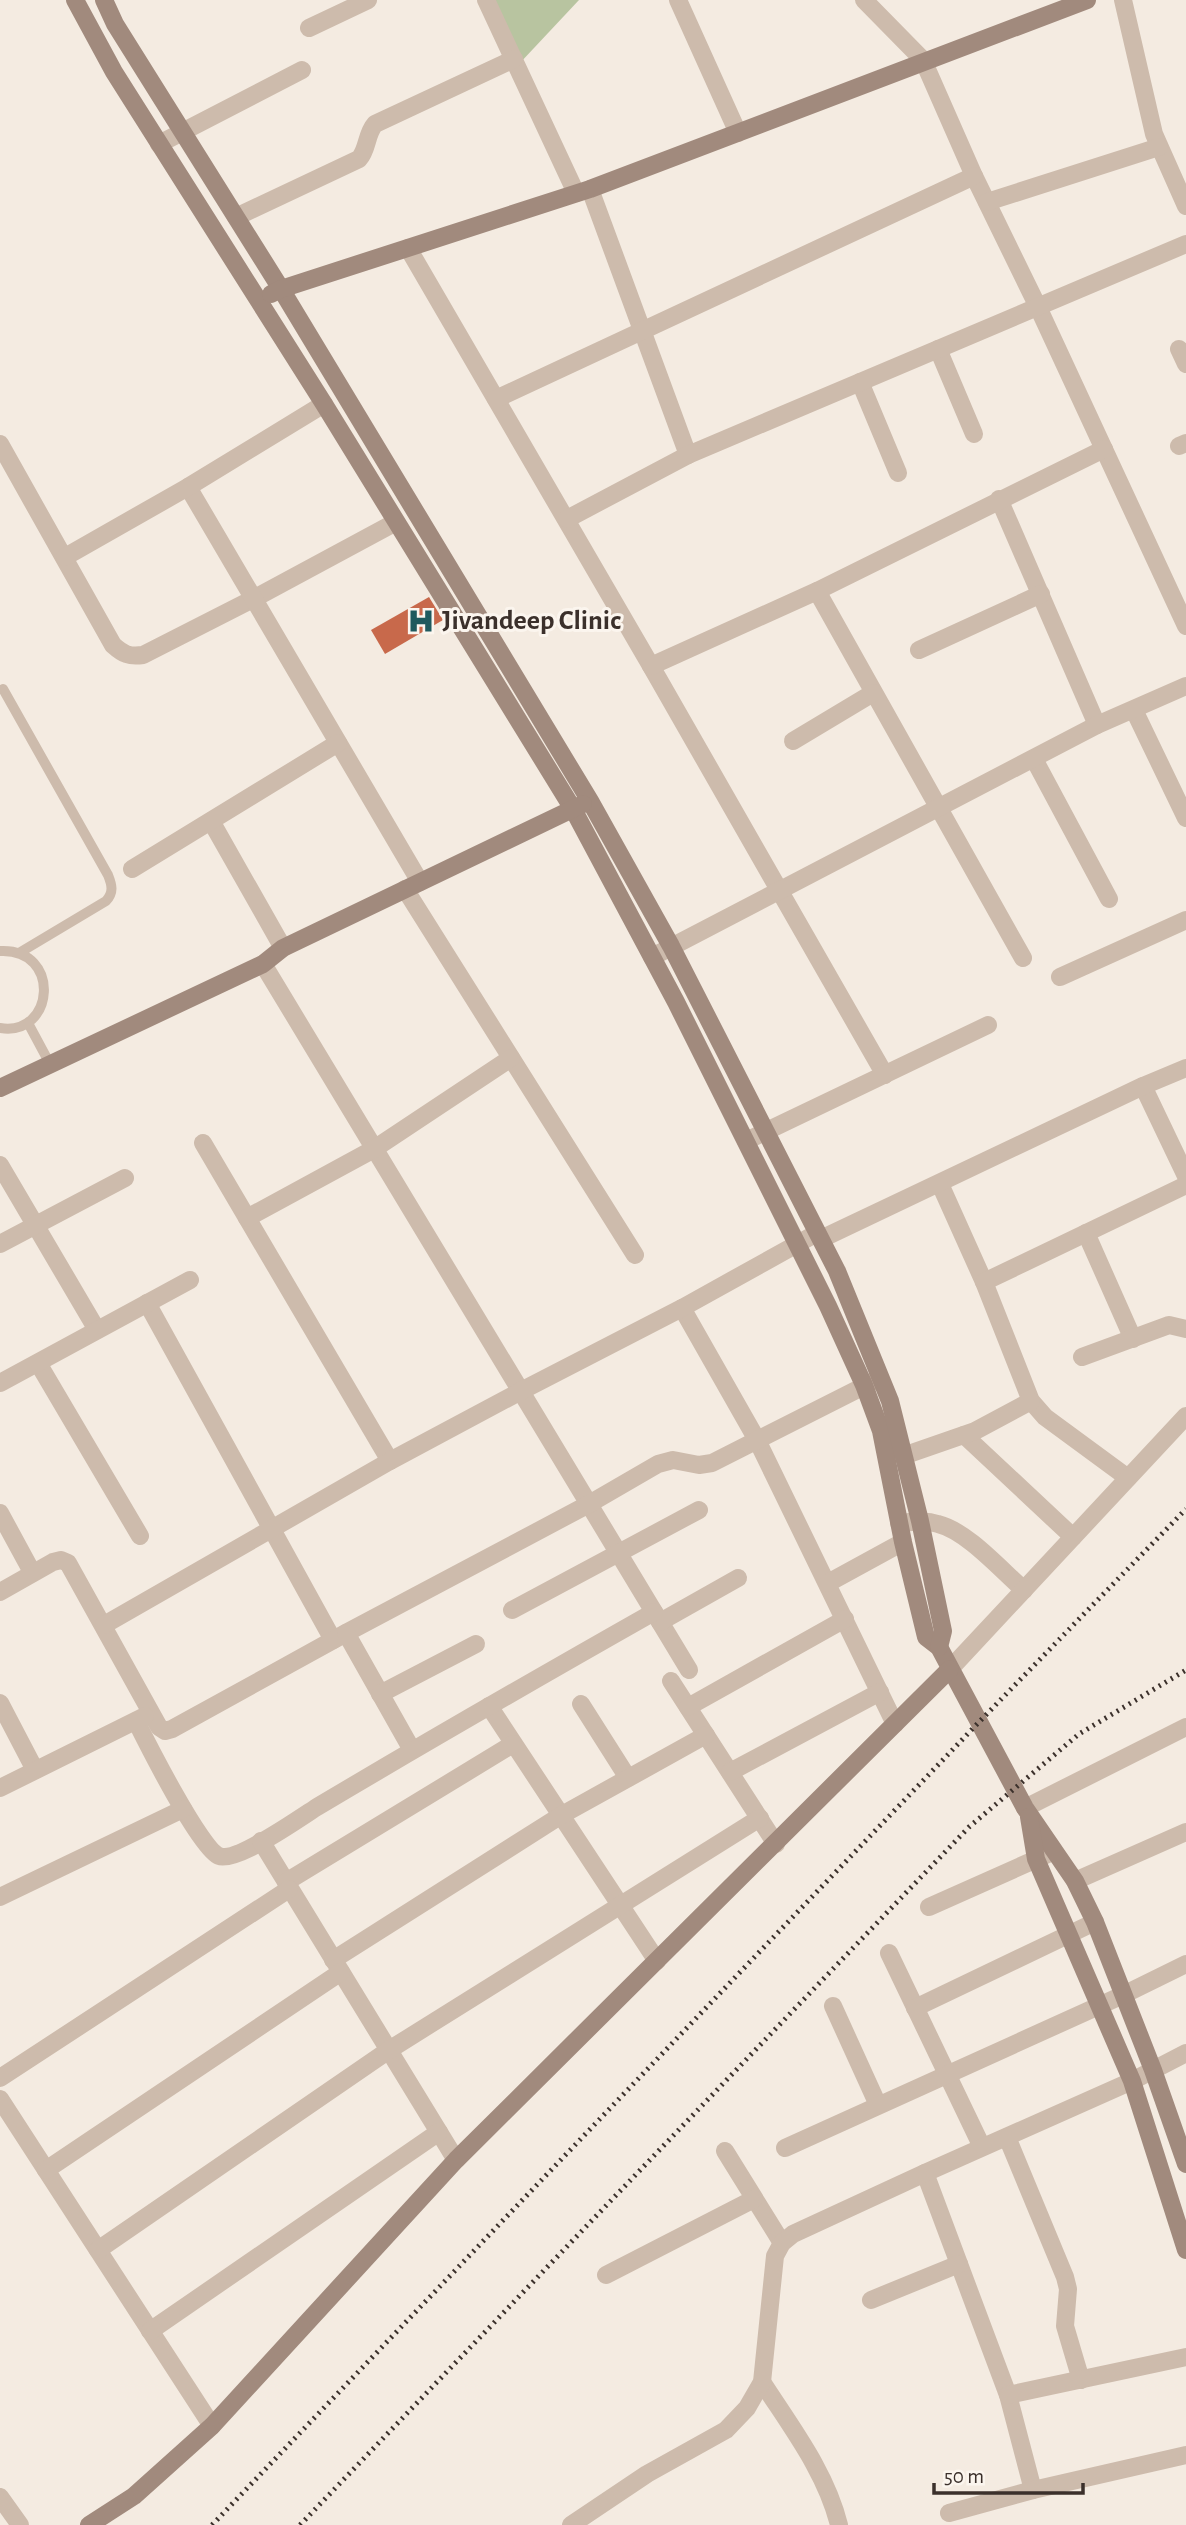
<svg xmlns="http://www.w3.org/2000/svg" width="1186" height="2525" font-family="'Alegreya Sans',sans-serif">
	<style>
		.green { fill: #b8c4a0 }
		.building { fill: #c8694b }
		.lines { fill: none; stroke-linecap: round; stroke-linejoin: round }
		.lane { stroke: #cdbbac; stroke-width: 10 }
		.street { stroke: #cdbbac; stroke-width: 18 }
		.secondary { stroke: #a18a7d; stroke-width: 18 }
		.rail { stroke: #3b302b; stroke-width: 5; stroke-dasharray: 2 5; stroke-linecap: butt }
		.labels { text-anchor: middle; dominant-baseline: central; stroke-width: 6; stroke-linejoin: round; paint-order: stroke }
		.poi-label { font-size: 28px; font-weight: bold; fill: #3b302b; stroke: #fbf5ee; text-anchor: start }
	</style>
	<rect width="100%" height="100%" fill="#f4ebe1"/>
	<polygon class="green" points="493,0 579,0 519,64"/>
	<polygon class="building" points="429,597 443,620 385,654 371,630"/>
	<g class="lines">
		<g class="lane">
			<path d="M3,689L108,875C112,885 114,892 106,901L19,953"/>
			<path d="M0,951C62,948 55,1037 0,1028"/>
			<polyline points="28,1023 50,1064"/>
		</g>
		<g class="street">
			<polyline points="486,0 576,193"/>
			<polyline points="678,0 738,133"/>
			<polyline points="864,0 923,60 974,176 1038,307 1186,626"/>
			<polyline points="1123,0 1154,134 1186,206"/>
			<polyline points="309,28 368,0"/>
			<polyline points="159,144 302,70"/>
			<polyline points="590,189 688,455"/>
			<polyline points="987,202 1159,147"/>
			<path d="M236,217L359,159C368,149 366,134 375,124L514,59"/>
			<polyline points="408,248 651,666 885,1075"/>
			<polyline points="938,349 974,434"/>
			<polyline points="1179,349 1186,364"/>
			<polyline points="860,382 898,473"/>
			<polyline points="496,399 974,176"/>
			<path d="M0,444L113,645C123,654 129,657 143,655L253,599L396,522"/>
			<polyline points="1179,446 1186,443"/>
			<polyline points="188,487 420,882"/>
			<polyline points="999,499 1097,725"/>
			<polyline points="567,519 688,455 1186,244"/>
			<polyline points="65,557 188,487 324,404"/>
			<polyline points="817,591 1023,958"/>
			<polyline points="919,650 1041,594"/>
			<polyline points="651,666 817,591 1104,449"/>
			<polyline points="1134,710 1186,818"/>
			<polyline points="793,741 873,693"/>
			<polyline points="1034,759 1109,899"/>
			<polyline points="211,821 283,948"/>
			<polyline points="132,869 338,743"/>
			<polyline points="405,889 635,1255"/>
			<polyline points="652,957 1097,725 1186,686"/>
			<polyline points="263,964 689,1670"/>
			<polyline points="1060,977 1186,920"/>
			<polyline points="1143,1086 1186,1176"/>
			<polyline points="746,1141 988,1025"/>
			<polyline points="203,1143 390,1461"/>
			<polyline points="0,1165 97,1330"/>
			<polyline points="940,1184 984,1282 1031,1401 1045,1417 1128,1478"/>
			<polyline points="247,1218 374,1149 511,1058"/>
			<polyline points="1086,1233 1133,1339"/>
			<polyline points="821,1239 1143,1086 1186,1068"/>
			<polyline points="0,1244 125,1178"/>
			<polyline points="984,1282 1186,1185"/>
			<polyline points="147,1303 333,1640"/>
			<polyline points="682,1308 757,1440 895,1724"/>
			<polyline points="1082,1357 1169,1325 1186,1329"/>
			<polyline points="38,1363 140,1536"/>
			<polyline points="0,1383 190,1280"/>
			<polyline points="964,1435 1073,1537"/>
			<polyline points="903,1456 975,1431 1031,1401"/>
			<polyline points="0,1513 32,1572"/>
			<path d="M899,1523C912,1522 925,1520 938,1524C967,1531 1001,1570 1024,1590"/>
			<polyline points="828,1583 903,1542"/>
			<polyline points="0,1592 53,1562 61,1560 68,1563 159,1727 165,1731 172,1729 346,1633 589,1504 658,1464 673,1460 699,1465 712,1463 878,1379"/>
			<polyline points="512,1610 699,1510"/>
			<polyline points="660,1622 738,1578"/>
			<polyline points="104,1625 390,1461 521,1391 682,1308 817,1233"/>
			<polyline points="346,1633 412,1750"/>
			<polyline points="950,1669 1186,1416"/>
			<polyline points="671,1681 776,1844"/>
			<polyline points="380,1694 476,1644"/>
			<polyline points="0,1703 35,1770"/>
			<polyline points="581,1704 628,1778"/>
			<polyline points="489,1706 657,1961"/>
			<polyline points="688,1707 845,1619"/>
			<path d="M136,1721C147,1743 201,1850 219,1856C236,1863 300,1818 317,1807C428,1741 541,1676 654,1612"/>
			<polyline points="730,1772 880,1692"/>
			<polyline points="0,1788 145,1716"/>
			<polyline points="1025,1808 1186,1727"/>
			<polyline points="261,1841 456,2160"/>
			<polyline points="1075,1881 1186,1832"/>
			<polyline points="286,1882 513,1744"/>
			<polyline points="0,1897 183,1809"/>
			<polyline points="929,1907 1050,1853"/>
			<polyline points="889,1953 982,2147"/>
			<polyline points="333,1960 560,1816 706,1735"/>
			<polyline points="833,2006 878,2105"/>
			<polyline points="915,2008 1095,1922"/>
			<polyline points="0,2078 289,1889"/>
			<polyline points="0,2099 212,2426"/>
			<polyline points="1007,2137 1065,2277 1068,2289 1065,2326 1081,2380"/>
			<polyline points="785,2148 1123,1995 1186,1964"/>
			<polyline points="725,2151 782,2243"/>
			<polyline points="46,2170 341,1972"/>
			<polyline points="925,2173 1008,2395 1033,2490"/>
			<polyline points="98,2250 389,2050 760,1818"/>
			<polyline points="606,2275 754,2199"/>
			<polyline points="871,2300 959,2264"/>
			<polyline points="150,2331 439,2132"/>
			<path d="M762,2382C791,2427 826,2472 839,2525"/>
			<polyline points="1008,2395 1186,2357"/>
			<polyline points="0,2497 20,2525"/>
			<polyline points="949,2513 1033,2490 1186,2455"/>
			<polyline points="571,2525 647,2474 726,2430 747,2408 762,2382 775,2256 782,2243 793,2234 925,2173 1132,2081 1186,2053"/>
		</g>
		<g class="secondary">
			<polyline points="75,0 114,72 324,404 573,809 676,1002 828,1306 864,1385 881,1431 903,1542 926,1637 939,1647 1025,1808 1075,1881 1095,1922 1153,2070 1186,2164"/>
			<polyline points="104,0 115,24 281,289 590,801 671,946 837,1271 890,1401 920,1521 943,1631 939,1647"/>
			<polyline points="271,294 281,289 590,189 1087,0"/>
			<polyline points="0,1088 263,964 283,948 583,804"/>
			<polyline points="1029,1817 1036,1859 1132,2081 1186,2250"/>
			<polyline points="89,2525 134,2496 212,2426 456,2160 950,1669"/>
		</g>
		<g class="rail">
			<polyline points="212,2525 980,1721 1186,1509"/>
			<polyline points="300,2525 969,1827 1079,1734 1186,1670"/>
		</g>
	</g>
	<defs>
		<g id="hospital-bare" transform="scale(2.1)"><path d="M-5-5h3v3.5h4V-5h3V5h-3V1.5h-4V5h-3Z" fill="#1f5a5e" stroke="#fbf5ee" stroke-width="2.5" paint-order="stroke"/></g>
	</defs>
	<g fill-rule="evenodd">
		<use href="#hospital-bare" x="421" y="621"/>
	</g>
	<g class="labels">
		<g class="poi-label">
			<text x="442" y="621">Jivandeep Clinic</text>
		</g>
	</g>
	<path d="M934 2483v10h149v-10" fill="none" stroke="#3b302b" stroke-width="3.5"/>
	<text x="944" y="2483" font-size="21" fill="#3b302b" stroke="#fbf5ee" stroke-width="5" paint-order="stroke">50 m</text>
</svg>
